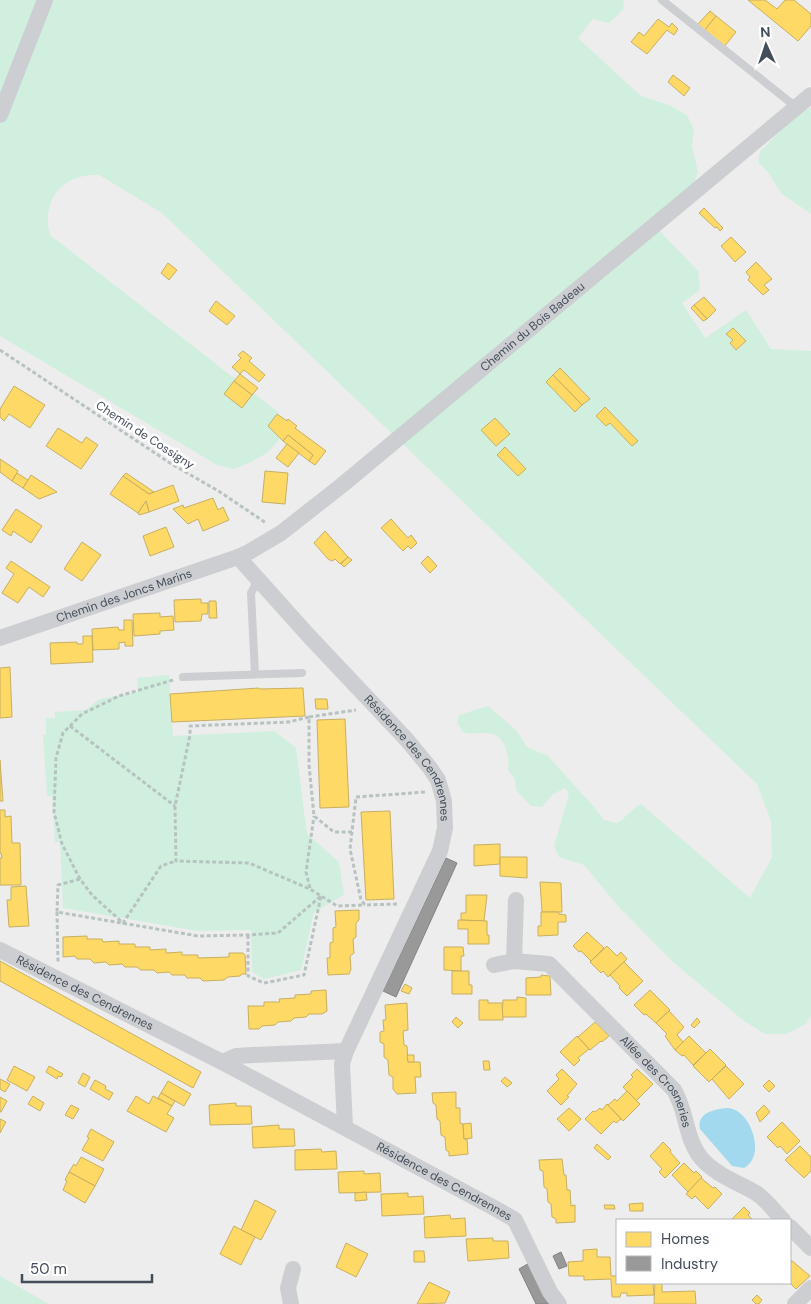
<svg xmlns="http://www.w3.org/2000/svg" width="811" height="1304" font-family="'DM Sans',sans-serif">
	<style>
		.green { fill: #d0efde }
		.water { fill: #a2d9ee }
		.homes { fill: #ffd966; stroke: #c7af62 }
		.industry { fill: #999; stroke: #808286 }
		.lines { fill: none; stroke-linecap: round; stroke-linejoin: round }
		.path { stroke: #b7c3c1; stroke-width: 3; stroke-dasharray: 4 2.5; stroke-linecap: butt }
		.service { stroke: #ccced1; stroke-width: 8 }
		.minor { stroke: #ccced1; stroke-width: 16 }
		.labels { text-anchor: middle; dominant-baseline: central; stroke-width: 5; stroke-linejoin: round; paint-order: stroke }
		.street-label { font-size: 12px; fill: #444e5a; stroke: #fff }
	</style>
	<rect width="100%" height="100%" fill="#eeeded"/>
	<g class="green">
		<path d="M0,0H624L623,10L609,23L593,19L578,38L641,96L669,105L687,115L694,130L692,146L698,172L689,197L651,222L698,271L700,290L682,303L705,338L746,310L771,349L811,351V1015L806,1024L786,1034H765L744,1021L673,962L618,906L584,865L559,857L554,846L569,794L565,788L553,794L542,807L531,806L516,790L515,779L508,770C510,755 505,733 486,733C476,733 473,735 463,732L457,723L459,715L488,706L516,730L527,747L548,756L594,807L604,820L617,823C626,818 632,808 641,804L750,898L772,857L771,821L757,784L162,213L99,175C62,173 41,200 50,235L278,412L279,440L267,453L251,462L234,469L217,465L0,336Z"/>
		<polygon points="811,108 811,214 781,193 767,171 758,162 760,152 798,112"/>
		<polygon points="169,675 173,736 274,731 296,748 307,834 339,862 344,895 314,912 301,970 264,979 252,972 251,930 198,931 63,908 60,842 55,842 52,796 47,796 43,735 46,735 46,718 55,718 55,712 85,710 100,699 138,692 137,678"/>
		<polygon points="0,1276 49,1304 0,1304"/>
	</g>
	<path class="water" d="M727,1108C730,1108 733,1109 735,1110C753,1118 765,1157 744,1168L732,1166L700,1129C696,1113 715,1109 727,1108Z"/>
	<g class="homes">
		<polygon points="748,0 765,0 777,9 785,0 794,0 811,14 811,26 798,41"/>
		<polygon points="710,11 716,16 704,31 697,25"/>
		<polygon points="716,16 736,32 724,47 704,31"/>
		<polygon points="658,19 669,27 672,23 678,29 674,35 667,30 647,54 631,42 639,32 644,36"/>
		<polygon points="673,75 690,88 684,96 668,82"/>
		<polygon points="704,208 723,228 720,231 717,227 715,228 699,213"/>
		<polygon points="731,237 746,252 735,262 721,246"/>
		<polygon points="756,262 772,279 764,285 769,290 763,295 748,280 750,277 746,272"/>
		<polygon points="168,263 177,270 169,280 161,273"/>
		<polygon points="704,297 716,310 707,319 694,305"/>
		<polygon points="216,301 235,316 227,325 209,311"/>
		<polygon points="694,305 707,319 703,321 691,308"/>
		<polygon points="733,328 746,341 736,350 730,343 733,340 726,334"/>
		<polygon points="243,351 252,358 249,361 265,375 259,382 244,370 240,374 232,367 241,358 238,355"/>
		<polygon points="560,368 590,399 582,405 553,375"/>
		<polygon points="240,374 258,388 252,395 234,381"/>
		<polygon points="553,375 582,405 575,412 546,382"/>
		<polygon points="234,381 252,395 242,408 224,394"/>
		<polygon points="14,386 45,405 30,428 9,414 4,421 0,417 0,409"/>
		<polygon points="605,407 638,441 632,446 610,423 606,426 596,416"/>
		<polygon points="277,414 287,421 288,419 297,426 295,428 326,451 315,465 309,461 313,455 288,435 283,441 268,426"/>
		<polygon points="495,418 510,434 496,446 481,430"/>
		<polygon points="58,428 82,443 86,437 98,445 81,469 46,446"/>
		<polygon points="288,435 313,455 309,461 283,441"/>
		<polygon points="287,444 299,453 288,467 276,458"/>
		<polygon points="505,447 526,469 518,476 497,455"/>
		<polygon points="0,459 18,471 12,481 0,472"/>
		<polygon points="265,471 288,473 285,504 262,502"/>
		<polygon points="17,473 28,480 23,488 12,481"/>
		<polygon points="126,473 154,492 149,494 123,476"/>
		<polygon points="31,475 57,492 39,499 23,488"/>
		<polygon points="123,476 149,494 173,485 179,501 149,512 146,501 138,513 110,494"/>
		<polygon points="213,498 218,510 223,507 229,520 203,531 198,519 188,524 173,509 183,505 184,508"/>
		<polygon points="146,501 149,512 139,515 138,513"/>
		<polygon points="16,509 42,526 31,543 13,531 11,536 2,530"/>
		<polygon points="391,519 408,538 411,535 417,543 411,549 408,546 403,551 381,528"/>
		<polygon points="166,527 174,547 150,556 143,536"/>
		<polygon points="325,531 348,557 340,564 335,559 332,561 328,559 314,543"/>
		<polygon points="82,542 101,555 82,581 64,569"/>
		<polygon points="428,556 437,566 430,573 421,563"/>
		<polygon points="348,557 352,560 344,567 341,564"/>
		<polygon points="11,561 50,587 43,597 29,587 18,603 2,593 14,574 6,568"/>
		<polygon points="201,599 201,603 208,603 208,614 202,614 201,621 175,622 174,600"/>
		<polygon points="209,601 216,601 217,618 209,618"/>
		<polygon points="160,613 160,617 173,616 174,630 160,631 160,634 134,636 133,614"/>
		<polygon points="124,620 132,620 133,646 125,646 125,642 119,643 119,649 93,650 92,629 118,627 119,630 124,630"/>
		<polygon points="83,636 92,636 93,662 51,664 50,643 77,642 77,644 83,644"/>
		<polygon points="10,667 12,717 0,718 0,668"/>
		<polygon points="259,688 260,689 303,688 305,716 172,722 170,694"/>
		<polygon points="315,699 327,699 328,709 316,709"/>
		<polygon points="345,719 349,807 320,808 317,720"/>
		<polygon points="0,760 3,801 0,801"/>
		<polygon points="0,810 5,810 5,817 11,816 12,843 20,843 21,885 0,885 0,858 2,858 1,853 0,853"/>
		<polygon points="390,811 394,899 366,900 361,812"/>
		<polygon points="500,844 500,864 474,866 474,845"/>
		<polygon points="500,857 527,857 527,878 500,876"/>
		<polygon points="540,882 561,883 562,912 542,912"/>
		<polygon points="26,886 29,926 9,927 7,900 11,900 11,887"/>
		<polygon points="466,895 487,895 484,921 461,920 461,913 466,913"/>
		<polygon points="359,910 359,920 356,923 356,937 353,939 354,953 350,956 351,969 349,974 328,975 327,958 330,958 330,943 333,942 333,928 336,927 335,911"/>
		<polygon points="541,912 558,912 559,914 566,915 566,922 558,922 558,935 538,936 538,926 541,926"/>
		<polygon points="458,920 487,921 487,935 489,935 489,944 468,944 468,929 458,929"/>
		<polygon points="587,932 604,948 591,961 581,951 579,952 573,946"/>
		<polygon points="87,936 87,939 102,939 103,942 119,941 119,944 135,944 135,947 150,947 150,950 166,949 166,953 182,952 182,955 198,955 198,958 229,957 229,953 243,953 245,955 246,974 242,974 240,976 228,977 224,980 203,981 200,978 187,978 185,975 172,975 169,972 157,973 154,970 141,970 137,967 125,967 122,964 109,965 106,962 94,963 90,959 77,959 75,956 63,957 63,937"/>
		<polygon points="607,946 617,956 621,952 627,959 608,977 603,971 601,973 590,962"/>
		<polygon points="444,947 463,947 464,956 461,956 461,971 444,970"/>
		<polygon points="0,961 201,1072 193,1088 0,981"/>
		<polygon points="624,962 643,981 627,996 619,988 620,986 610,975"/>
		<polygon points="452,971 469,971 469,985 472,985 472,994 452,994"/>
		<polygon points="541,975 550,976 551,995 526,995 526,978 541,977"/>
		<polygon points="405,984 412,988 409,994 401,991"/>
		<polygon points="326,990 327,1011 322,1014 309,1014 306,1017 294,1018 291,1021 278,1022 275,1025 262,1026 259,1029 249,1029 248,1006 264,1006 264,1002 280,1002 279,999 295,998 295,995 311,994 311,991"/>
		<polygon points="650,990 670,1010 656,1023 646,1014 644,1015 634,1005"/>
		<polygon points="517,997 526,998 526,1017 502,1017 503,1000 517,1000"/>
		<polygon points="479,1000 488,1000 488,1003 502,1003 503,1020 479,1020"/>
		<polygon points="407,1003 408,1030 403,1031 404,1045 407,1046 408,1062 420,1062 421,1077 415,1077 416,1093 397,1094 393,1089 393,1077 389,1075 388,1060 384,1057 384,1044 380,1042 380,1032 384,1031 383,1020 386,1020 385,1005"/>
		<polygon points="669,1011 684,1027 677,1035 683,1042 675,1050 665,1036 667,1034 656,1023"/>
		<polygon points="456,1017 463,1023 458,1028 452,1022"/>
		<polygon points="697,1018 700,1022 694,1028 691,1025"/>
		<polygon points="595,1022 609,1036 602,1042 601,1041 590,1050 578,1037"/>
		<polygon points="577,1036 589,1049 578,1058 580,1060 574,1066 560,1052"/>
		<polygon points="689,1036 706,1053 693,1065 684,1055 682,1056 675,1050"/>
		<polygon points="710,1049 726,1065 709,1082 693,1066"/>
		<polygon points="407,1055 414,1055 414,1062 408,1062"/>
		<polygon points="483,1061 489,1061 490,1070 484,1070"/>
		<polygon points="14,1066 35,1077 27,1091 7,1080"/>
		<polygon points="49,1066 63,1074 61,1077 58,1076 57,1079 46,1072"/>
		<polygon points="726,1066 744,1084 729,1099 712,1079"/>
		<polygon points="562,1069 577,1084 567,1096 569,1097 561,1105 547,1091 559,1079 556,1075"/>
		<polygon points="637,1069 653,1084 636,1101 623,1087 633,1077 631,1075"/>
		<polygon points="83,1073 90,1077 85,1087 78,1083"/>
		<polygon points="505,1077 512,1083 507,1087 501,1081"/>
		<polygon points="0,1079 10,1084 5,1092 0,1089"/>
		<polygon points="95,1080 106,1086 105,1089 113,1093 109,1100 90,1089"/>
		<polygon points="769,1080 775,1086 769,1092 763,1086"/>
		<polygon points="168,1081 191,1094 184,1106 161,1093"/>
		<polygon points="627,1091 640,1104 623,1121 608,1105 615,1099 617,1101"/>
		<polygon points="456,1092 456,1108 460,1108 460,1123 463,1124 464,1139 467,1139 468,1154 449,1156 449,1152 446,1150 445,1137 441,1135 440,1121 437,1119 436,1105 433,1103 432,1093"/>
		<polygon points="161,1093 175,1101 172,1106 158,1098"/>
		<polygon points="33,1096 44,1103 40,1111 28,1104"/>
		<polygon points="136,1096 149,1104 153,1096 172,1106 167,1114 174,1118 166,1132 127,1111"/>
		<polygon points="0,1097 7,1101 1,1112 0,1112"/>
		<polygon points="236,1103 236,1106 251,1106 252,1124 210,1125 209,1105"/>
		<polygon points="607,1104 621,1119 616,1123 614,1121 601,1134 585,1119 593,1111 595,1112 600,1108 602,1110"/>
		<polygon points="71,1105 79,1109 73,1119 65,1115"/>
		<polygon points="764,1105 770,1112 760,1122 756,1113"/>
		<polygon points="569,1108 581,1119 569,1131 557,1119"/>
		<polygon points="0,1119 6,1122 0,1133"/>
		<polygon points="782,1122 800,1141 787,1154 780,1146 778,1148 767,1137"/>
		<polygon points="471,1123 472,1138 464,1139 463,1124"/>
		<polygon points="279,1125 279,1129 294,1129 295,1146 253,1148 252,1127"/>
		<polygon points="91,1129 114,1142 103,1161 82,1150 89,1138 87,1137"/>
		<polygon points="663,1142 671,1150 670,1152 680,1163 665,1178 659,1172 662,1169 650,1156"/>
		<polygon points="597,1144 611,1157 608,1160 594,1148"/>
		<polygon points="800,1146 811,1157 811,1171 804,1178 785,1160"/>
		<polygon points="321,1149 322,1152 336,1151 337,1169 295,1170 295,1150"/>
		<polygon points="81,1157 104,1169 95,1186 69,1172 74,1164 76,1166"/>
		<polygon points="562,1159 564,1175 566,1175 567,1190 570,1190 571,1206 575,1205 575,1222 556,1223 556,1219 552,1217 551,1204 548,1202 547,1189 544,1187 543,1171 540,1170 539,1160"/>
		<polygon points="684,1163 694,1173 696,1171 702,1177 688,1192 672,1175"/>
		<polygon points="364,1171 364,1174 380,1173 381,1192 339,1193 338,1172"/>
		<polygon points="69,1172 95,1186 85,1203 63,1190 67,1181 65,1180"/>
		<polygon points="701,1178 713,1188 715,1187 722,1194 708,1209 695,1196 692,1199 686,1194"/>
		<polygon points="366,1192 367,1200 355,1201 355,1193"/>
		<polygon points="408,1193 408,1197 423,1196 424,1214 382,1216 381,1194"/>
		<polygon points="255,1200 276,1211 261,1240 241,1230"/>
		<polygon points="643,1203 643,1211 630,1211 629,1204"/>
		<polygon points="604,1205 614,1205 615,1209 605,1209"/>
		<polygon points="744,1207 750,1213 748,1215 753,1220 731,1220"/>
		<polygon points="450,1215 451,1219 465,1218 466,1236 425,1238 424,1217"/>
		<polygon points="234,1226 255,1237 241,1265 220,1254"/>
		<polygon points="493,1238 493,1241 508,1241 509,1258 468,1261 466,1239"/>
		<polygon points="346,1243 368,1254 356,1277 336,1267"/>
		<polygon points="597,1249 597,1257 610,1257 611,1276 617,1276 617,1283 653,1283 654,1295 627,1296 627,1293 621,1293 620,1297 612,1297 611,1279 584,1280 584,1276 569,1276 568,1262 583,1261 583,1250"/>
		<polygon points="414,1251 424,1251 425,1262 414,1262"/>
		<polygon points="791,1260 810,1276 796,1289 790,1283"/>
		<polygon points="429,1282 450,1292 445,1303 417,1304"/>
		<polygon points="655,1283 662,1283 662,1292 695,1291 696,1304 654,1304"/>
		<polygon points="757,1295 762,1300 759,1304 756,1304 752,1300"/>
	</g>
	<g class="industry">
		<polygon points="446,858 457,863 396,997 383,991"/>
		<polygon points="561,1252 567,1266 559,1269 553,1256"/>
		<polygon points="531,1262 551,1304 536,1304 519,1269"/>
	</g>
	<g class="lines">
		<g class="path">
			<polyline points="0,350 170,463 220,492 266,523"/>
			<polyline points="173,680 119,696 82,714 63,733 56,758 54,812 62,844 80,879 92,895 123,923 161,866 176,861"/>
			<polyline points="309,717 289,722 190,726 190,735 175,806 176,861 249,863 310,889 337,906 365,905"/>
			<polyline points="70,726 175,806"/>
			<polyline points="352,832 334,832 314,816 309,765 309,717 356,710"/>
			<polyline points="80,879 58,885 57,912 198,936 248,935 278,933 321,896"/>
			<polyline points="310,888 306,872 314,816"/>
			<polyline points="397,904 365,905 361,900 350,849 356,797 426,792"/>
			<polyline points="57,912 58,962"/>
			<polyline points="248,935 248,976 264,983 304,975 321,896"/>
		</g>
		<g class="service">
			<polyline points="662,0 796,107"/>
			<polyline points="255,674 251,593 258,580"/>
			<polyline points="183,677 302,673"/>
		</g>
		<g class="minor">
			<polyline points="0,115 45,0"/>
			<path id="s1" d="M238,557L308,635L407,740L430,768L438,780L444,801L445,828L440,851L346,1051L342,1064L345,1126"/>
			<path id="s2" d="M0,638L238,557L249,552L281,533L341,486L811,95"/>
			<path id="s3" d="M0,950L222,1062L498,1210L515,1220L550,1292L559,1304"/>
			<polyline points="514,961 516,900"/>
			<path id="s4" d="M494,965L514,961L549,964L674,1090C687,1111 685,1138 701,1158C716,1175 737,1182 756,1193C766,1199 775,1212 783,1220"/>
			<polyline points="222,1062 236,1056 253,1055 346,1051"/>
			<polyline points="790,1227 811,1248"/>
			<polyline points="291,1304 288,1288 293,1269"/>
			<polyline points="795,1304 811,1288"/>
		</g>
	</g>
	<g class="labels">
		<g class="street-label">
			<text stroke="none"><textPath href="#s2" startOffset="626">Chemin du Bois Badeau</textPath></text>
			<text transform="translate(145 435) rotate(33)">Chemin de Cossigny</text>
			<text stroke="none"><textPath href="#s2" startOffset="131">Chemin des Joncs Marins</textPath></text>
			<text stroke="none"><textPath href="#s1" startOffset="266">Résidence des Cendrennes</textPath></text>
			<text stroke="none"><textPath href="#s3" startOffset="95">Résidence des Cendrennes</textPath></text>
			<text stroke="none"><textPath href="#s4" startOffset="216">Allée des Crosneries</textPath></text>
			<text stroke="none"><textPath href="#s3" startOffset="501">Résidence des Cendrennes</textPath></text>
		</g>
	</g>
	<rect x="616" y="1219" width="175" height="65" fill="#ffffff" stroke="#b4b8bd"/>
	<rect x="626" y="1232" width="25" height="15" fill="#ffd966" stroke="#b4b8bd"/>
	<text x="661" y="1244" font-size="15" fill="#444e5a">Homes</text>
	<rect x="626" y="1256" width="25" height="15" fill="#999999" stroke="#b4b8bd"/>
	<text x="661" y="1269" font-size="15" fill="#444e5a">Industry</text>
	<g transform="translate(766 45) rotate(357)" stroke="#ffffff" stroke-width="4" paint-order="stroke">
	<path d="M0-4L9 19L0 12L-9 19Z" fill="#444e5a"/>
	<text y="-8" font-size="14" font-weight="bold" text-anchor="middle" fill="#444e5a">N</text>
	</g>
	<path d="M22 1274v8h130v-8" fill="none" stroke="#444e5a" stroke-width="2.5"/>
	<text x="30" y="1274" font-size="15" fill="#444e5a" stroke="#ffffff" stroke-width="4" paint-order="stroke">50 m</text>
</svg>
